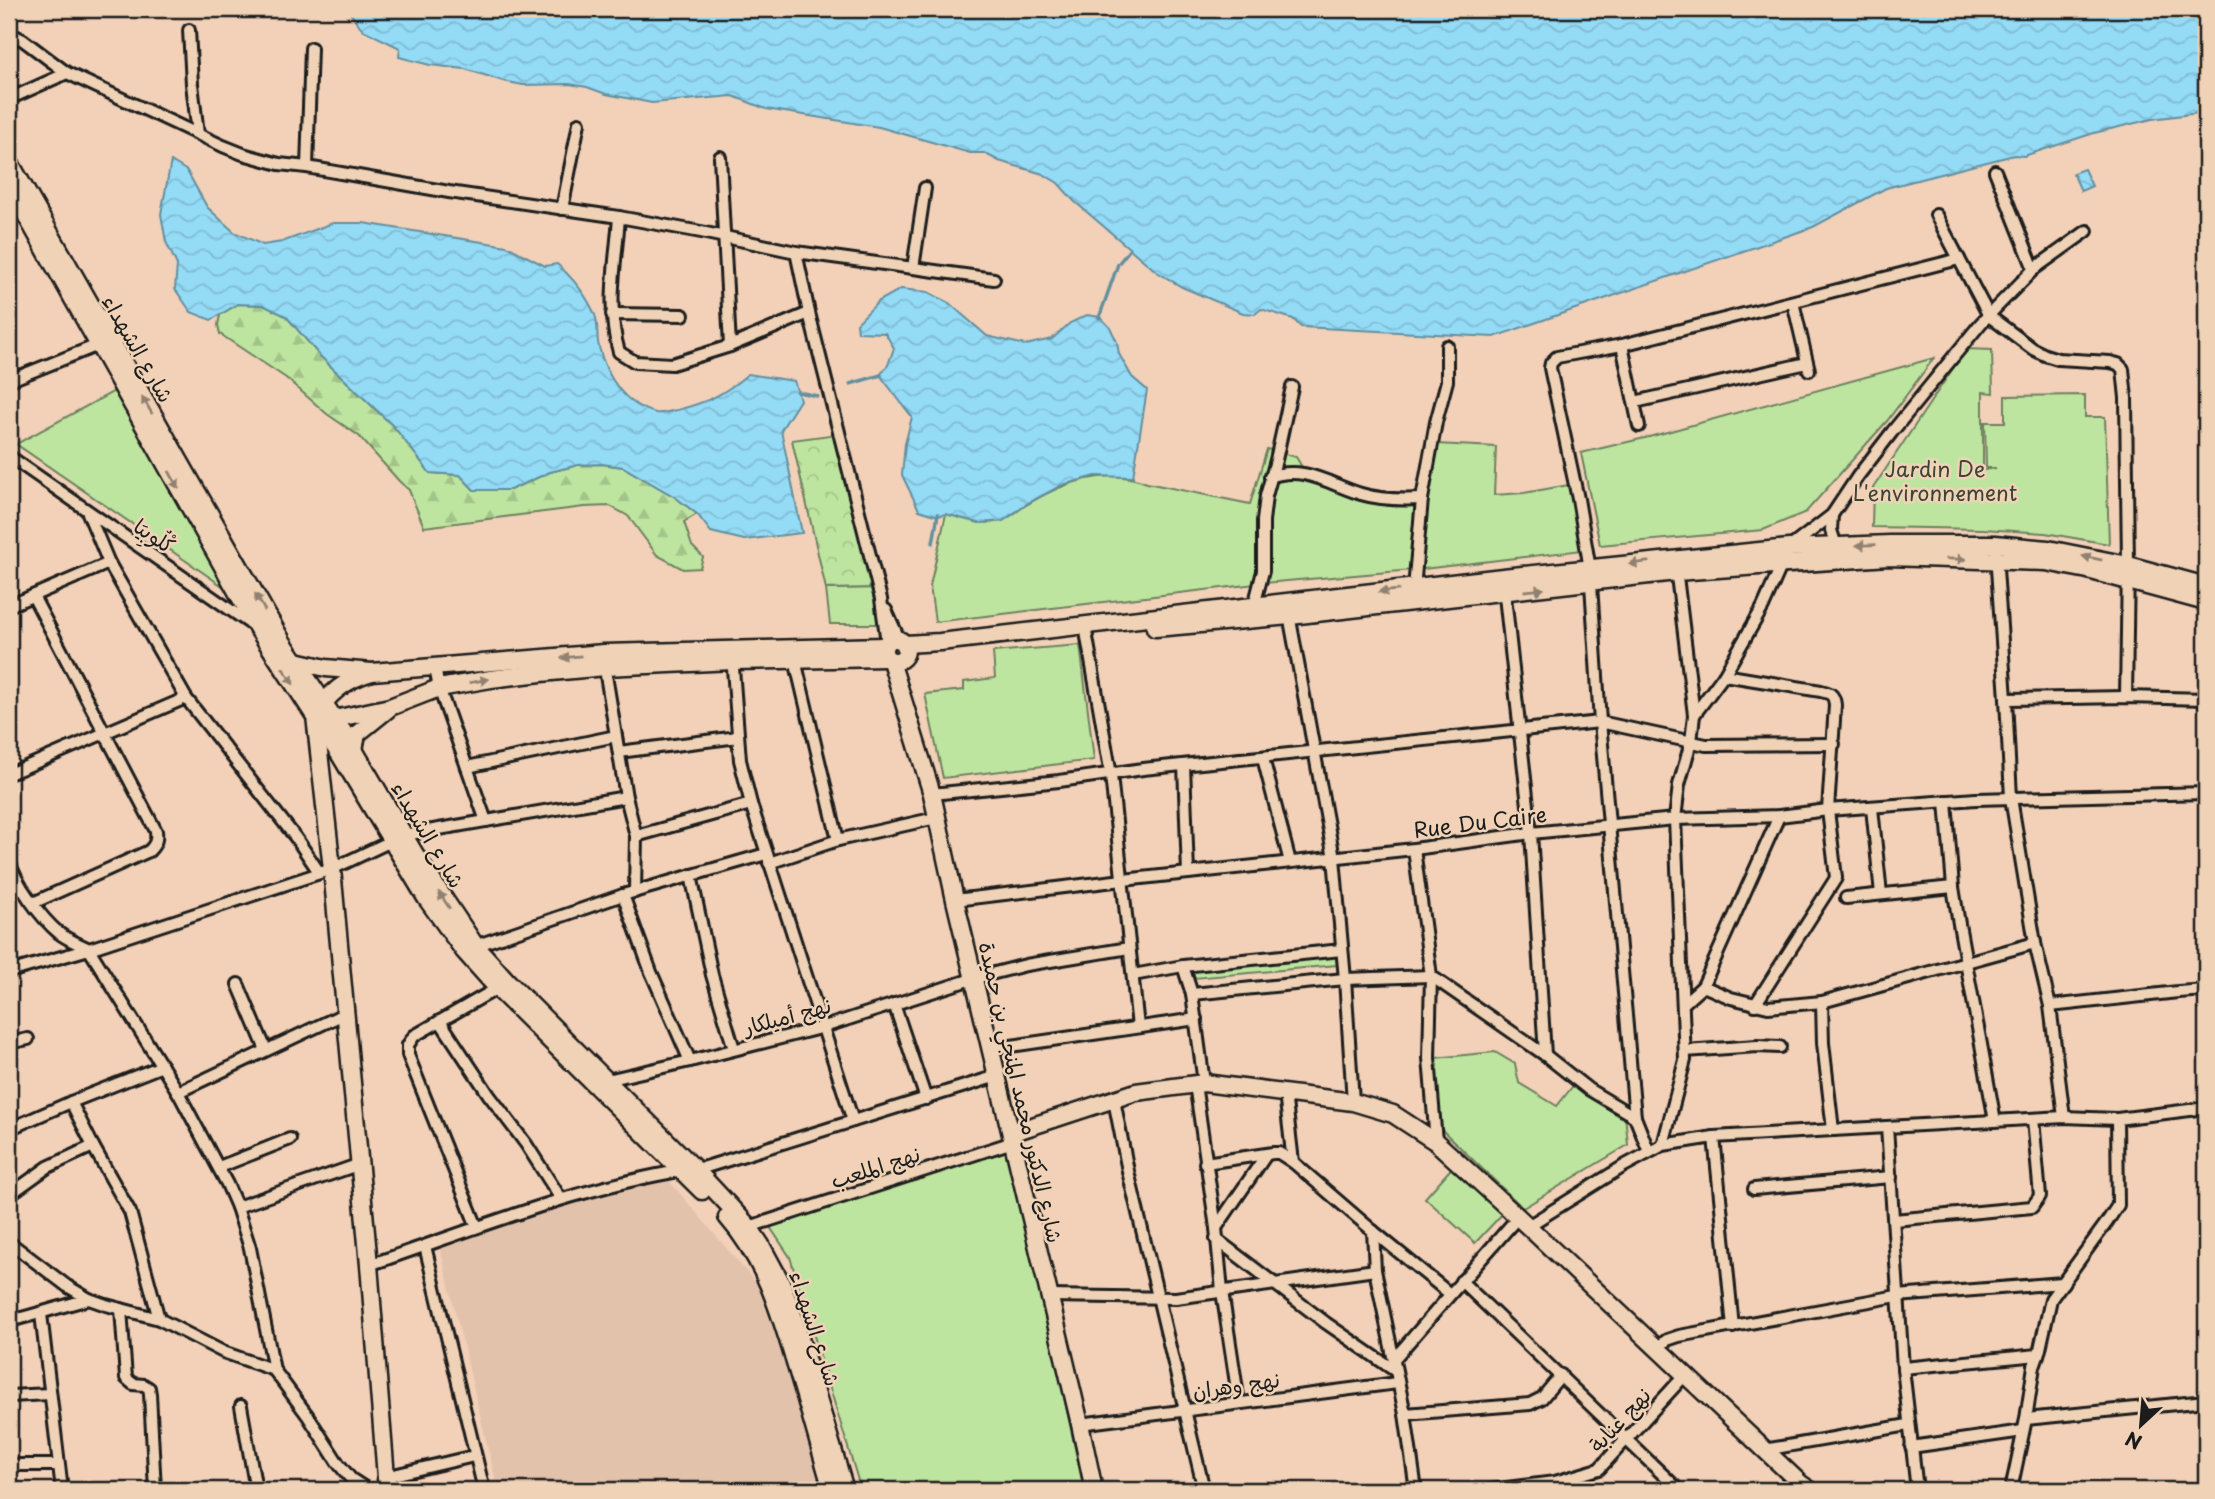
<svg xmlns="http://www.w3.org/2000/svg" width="2215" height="1499" font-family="'Playpen Sans','Playpen Sans Arabic',sans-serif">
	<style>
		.built { fill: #e3c2ac }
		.green { fill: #bee5a0; stroke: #6d805e; stroke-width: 2 }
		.forest { fill: url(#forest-firs); stroke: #6d805e; stroke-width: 2 }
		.park { fill: url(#park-crowns); stroke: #6d805e; stroke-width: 2 }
		.water { fill: url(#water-waves); stroke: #648f9f; stroke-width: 2 }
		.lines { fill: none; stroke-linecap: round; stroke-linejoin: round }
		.stream { stroke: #648f9f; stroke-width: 3.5 }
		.street-casing { stroke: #1c1c1c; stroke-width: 16 }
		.secondary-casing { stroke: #1c1c1c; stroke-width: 21 }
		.street { stroke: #f0d3b6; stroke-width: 10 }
		.secondary { stroke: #f0d3b6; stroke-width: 16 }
		.oneway { fill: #918171 }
		.labels { text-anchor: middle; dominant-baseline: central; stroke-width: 5; stroke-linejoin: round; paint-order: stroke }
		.street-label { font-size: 21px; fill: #1c1c1c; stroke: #f0d3b6 }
		.park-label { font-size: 21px; fill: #3c4436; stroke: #f0d3b6 }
	</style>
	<defs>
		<pattern id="forest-firs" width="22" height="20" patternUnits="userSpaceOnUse" patternTransform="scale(1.75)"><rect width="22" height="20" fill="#bee5a0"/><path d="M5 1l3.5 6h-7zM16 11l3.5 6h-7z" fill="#a3c489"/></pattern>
		<pattern id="park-crowns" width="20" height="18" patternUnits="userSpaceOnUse" patternTransform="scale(1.75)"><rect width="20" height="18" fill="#bee5a0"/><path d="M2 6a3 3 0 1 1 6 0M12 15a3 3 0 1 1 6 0" fill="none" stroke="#a3c489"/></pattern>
		<pattern id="water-waves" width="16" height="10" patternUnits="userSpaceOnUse" patternTransform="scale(1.75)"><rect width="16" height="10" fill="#94dbf6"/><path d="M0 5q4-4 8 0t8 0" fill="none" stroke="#7fbbd2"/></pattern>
	</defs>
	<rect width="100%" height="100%" fill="#f2d1b8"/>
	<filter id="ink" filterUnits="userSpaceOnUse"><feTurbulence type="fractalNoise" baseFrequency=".0143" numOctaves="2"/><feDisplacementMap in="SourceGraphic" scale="14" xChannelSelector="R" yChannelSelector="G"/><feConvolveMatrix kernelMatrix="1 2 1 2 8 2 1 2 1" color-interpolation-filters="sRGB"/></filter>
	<g filter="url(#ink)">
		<polygon class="built" points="660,1170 769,1298 822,1490 498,1490 439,1244"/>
		<g class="green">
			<polygon points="1966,349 1992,350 1993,393 1983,392 1983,470 1996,468 1986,468 1985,422 2005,422 2005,396 2085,395 2085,417 2105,417 2109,544 2045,533 1983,529 1872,527 1873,488"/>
			<polygon points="1934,358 1887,421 1806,512 1763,530 1600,545 1581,453 1649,437"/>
			<polygon points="120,388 240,598 16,444"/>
			<path d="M1436,444L1496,447L1494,495L1524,493L1569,485L1583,550L1423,569L1264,583L935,622L930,586L946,514C964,519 981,526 1000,521C1010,519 1019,509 1028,504C1063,482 1107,467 1147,483L1250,504L1267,449L1296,457L1310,480L1358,499L1390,506L1425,499Z"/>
			<polygon points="874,588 881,624 830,624 826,589"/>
			<polygon points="1080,645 1094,760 943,778 925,694 964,690 964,682 995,678 993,652"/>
			<polygon points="1334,945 1337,965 1194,978 1194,962"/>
			<polygon points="1495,1052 1515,1064 1519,1083 1557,1106 1576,1082 1625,1114 1628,1145 1523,1208 1440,1128 1435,1058"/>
			<polygon points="1010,1146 1084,1490 861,1490 790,1257 766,1221"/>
			<polygon points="1456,1163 1506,1210 1475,1243 1425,1198"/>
		</g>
		<polygon class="forest" points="238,304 263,305 286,316 320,356 394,427 430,473 460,475 474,490 510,490 550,472 578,465 602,464 623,467 675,497 697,514 684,522 692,546 703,557 700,568 683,569 657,555 628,516 610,506 584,507 424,527 409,490 399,481 359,436 327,414 286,378 220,334 218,325 220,315"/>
		<polygon class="park" points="837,434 874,588 826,589 792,440"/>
		<g class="water">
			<polygon points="347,9 2206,9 2206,112 2152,119 2094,133 2024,156 2014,155 1886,188 1813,227 1494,337 1301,327 1293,319 1261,309 1255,314 1243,313 1182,287 1157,272 1074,201 1058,183 1043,174 999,161 984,153 970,153 879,127 766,109 733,96 652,103 606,94 587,87 569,84 523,85 503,81 465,69 430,65 399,57 400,48 363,30"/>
			<path d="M171,161L187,171L207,207L234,232L263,245L282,242L333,223H363L507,246L545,266L557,264C574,279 586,294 595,315C599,325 596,337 599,347C606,376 625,406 656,413C662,414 670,411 677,410C708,402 723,395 748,374L794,381L800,400L781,430L802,533L744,540L711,532L697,514L675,497L623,467L602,464L578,465L550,472L510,490H474L460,475L430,473L394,427L320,356L286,316L263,305L238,304L211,320L191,312L175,289L177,265L166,242L161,214Z"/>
			<polygon points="2084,169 2092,186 2081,191 2073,173"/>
			<polygon points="901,289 928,292 949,303 987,336 1025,345 1052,339 1070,323 1087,315 1100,317 1110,327 1117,342 1119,354 1132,377 1147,390 1133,477 1096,476 1062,485 1028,503 1003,521 979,523 946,514 938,516 919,510 902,475 905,444 912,417 880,375 888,365 894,348 885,333 858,332 857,323 879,301"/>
		</g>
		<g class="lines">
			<g class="stream">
				<polyline points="1099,318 1118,264 1130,249"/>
				<polyline points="850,384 881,375"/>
				<polyline points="798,392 817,396"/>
				<polyline points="933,543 938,514"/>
			</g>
			<g class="street-casing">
				<g id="street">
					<polyline points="189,30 192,84 198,134"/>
					<polyline points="9,33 23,40 67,73"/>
					<polyline points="9,99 67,73 223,146 243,154 279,164 307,167 449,192 619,217 701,232 796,252 809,313 881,599 887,643"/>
					<polyline points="720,157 730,346"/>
					<polyline points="307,167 311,48"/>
					<polyline points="1995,171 2034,269"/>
					<polyline points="562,209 579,123"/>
					<polyline points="1936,215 1959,259"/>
					<path d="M619,217C616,261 606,309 619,352L635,362L672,364L730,346L809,313"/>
					<polyline points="796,252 994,279"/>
					<polyline points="913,268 925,188"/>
					<polyline points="1793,302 1809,370"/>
					<polyline points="612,314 683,315"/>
					<polyline points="1622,345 1639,426"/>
					<polyline points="9,377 13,379 98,345"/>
					<polyline points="1635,402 1807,363"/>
					<polyline points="9,456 255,627"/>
					<path d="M1270,477C1302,464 1331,485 1361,494C1381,500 1402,500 1422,499"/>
					<polyline points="88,513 109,563 186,698 296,838 319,872"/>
					<polyline points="1832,515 1831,530 1836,546"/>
					<polyline points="1996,554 2006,699 2011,798 2035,943 2050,1006 2064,1117"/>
					<polyline points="1504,587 1531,833 1545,1055"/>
					<polyline points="1414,589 1422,499 1436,422 1447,381 1447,346"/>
					<polyline points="9,606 109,563"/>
					<polyline points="1254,606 1263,571 1263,521 1266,496 1276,460 1292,387"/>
					<polyline points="1288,609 1334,858 1345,979 1353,1102"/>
					<polyline points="886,610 899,639"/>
					<polyline points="1085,626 1111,775 1138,1027"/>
					<polyline points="732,655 740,760 751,804 853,1121"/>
					<polyline points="795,660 838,840"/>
					<polyline points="604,663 626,797 636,836 635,892"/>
					<polyline points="435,668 439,688 486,821"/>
					<path d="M1724,675L1821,691C1830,693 1834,694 1835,705L1828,810L1836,878L1755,1005"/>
					<polyline points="2006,699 2126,697 2206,699"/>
					<polyline points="1694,715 1724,675 1763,607 1789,548 1832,515 1858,476 1892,432 1981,323 2034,269 2087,231"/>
					<polyline points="619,752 738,737"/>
					<polyline points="1263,758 1290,862"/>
					<polyline points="1184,765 1188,873"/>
					<polyline points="467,767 616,736"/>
					<polyline points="9,774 186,698"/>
					<polyline points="932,794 1059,781 1143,769 1600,722 1706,745 1834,744"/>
					<polyline points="1946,801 1953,887 1959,924 1995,1121"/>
					<polyline points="1872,808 1881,894"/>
					<polyline points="636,836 751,804"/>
					<polyline points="1414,849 1431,976 1429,1058 1436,1142"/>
					<path d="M9,860C15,883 41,918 59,933C68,940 79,944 89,949L178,1092L227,1184L237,1207L250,1248L274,1370L308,1416L338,1463L351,1479L368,1490"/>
					<polyline points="769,863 838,840 936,818"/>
					<polyline points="691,875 712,975 734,1049"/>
					<polyline points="623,895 651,972 690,1061"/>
					<polyline points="1846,898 1953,887"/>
					<polyline points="955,900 1123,880 1414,849 1531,833 1675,819 1779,816 1828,810 1976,799 2206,793"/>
					<path d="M33,903L149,851C156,844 157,840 156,831L33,596"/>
					<polyline points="472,947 623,895 766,854"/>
					<polyline points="1183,966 1192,994 1204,1083"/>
					<polyline points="9,972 89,949 332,869 404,835 626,797"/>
					<polyline points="1133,975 1183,966 1342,950"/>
					<polyline points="238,984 266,1050"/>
					<polyline points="1703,986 1731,998 1768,1007 1822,1002 2035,943"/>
					<polyline points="1192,994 1345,979 1431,976 1545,1055 1588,1089 1635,1117 1649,1152"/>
					<polyline points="1822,1002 1823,1043 1833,1130"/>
					<polyline points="1684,1003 1703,986 1779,816"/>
					<polyline points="894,1004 926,1099"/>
					<polyline points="2050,1006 2178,992 2206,990"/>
					<polyline points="440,1021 489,1095 526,1144 561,1199"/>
					<polyline points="9,1043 28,1039"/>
					<polyline points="990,1049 1196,1019"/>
					<polyline points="1685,1051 1757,1046 1780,1047"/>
					<polyline points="607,1080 690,1061 824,1027 975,978 1026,965 1129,948"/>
					<polyline points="1195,1084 1216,1228 1222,1291 1239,1403"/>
					<polyline points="178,1092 346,1013"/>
					<polyline points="1285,1093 1293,1162"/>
					<polyline points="1114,1100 1128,1171 1204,1490"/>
					<polyline points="71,1102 93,1146 130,1212 159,1319"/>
					<polyline points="1635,1117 1600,722 1590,569 1578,499 1550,368 1551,363 1557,357 1622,345 1959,259 1989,316 2033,349 2045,355 2058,359 2110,362 2118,364 2123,369 2126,398 2128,565 2126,697"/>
					<polyline points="1887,1127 1903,1368 1917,1490"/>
					<polyline points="9,1129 71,1102 162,1066"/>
					<polyline points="1714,1137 1733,1327"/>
					<polyline points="1663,1145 1685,1060 1675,819 1679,785 1691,742 1694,715 1676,568"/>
					<polyline points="1205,1163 1273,1153 1279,1153 1293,1162 1373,1231 1375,1270 1405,1414 1416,1490"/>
					<polyline points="219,1167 290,1139"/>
					<polyline points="1754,1189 1891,1177"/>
					<polyline points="9,1195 48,1167 93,1146"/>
					<polyline points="237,1207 360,1164"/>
					<polyline points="1894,1220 2032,1207 2040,1196 2033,1119"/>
					<polyline points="1528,1226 1624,1166 1663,1145 1714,1137 1833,1130 2064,1117 2117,1119 2206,1108"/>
					<polyline points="477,1227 408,1055 408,1045 414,1036 503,985"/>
					<polyline points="749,1227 1013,1142"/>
					<polyline points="1216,1228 1266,1155"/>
					<polyline points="1373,1231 1450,1294"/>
					<polyline points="1216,1239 1326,1323 1394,1370"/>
					<polyline points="9,1242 67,1286 89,1299 106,1305 159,1319 223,1352 274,1370"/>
					<polyline points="425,1246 484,1490"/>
					<path d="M369,1265C479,1228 589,1182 706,1167L997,1076"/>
					<polyline points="1461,1281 1679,1490"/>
					<polyline points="1049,1296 1176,1298 1375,1270"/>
					<polyline points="121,1309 126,1378 133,1384 144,1385 149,1388 150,1394 155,1490"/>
					<polyline points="41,1314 62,1490"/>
					<path d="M9,1321C36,1315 62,1306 89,1299"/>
					<polyline points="1657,1348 1667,1340 1679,1336 1897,1296 2063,1283"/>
					<polyline points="1394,1359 1518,1217"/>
					<polyline points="1903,1368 2038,1355"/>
					<polyline points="9,1396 50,1394"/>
					<polyline points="241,1406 256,1490"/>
					<polyline points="1405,1414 1530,1404 1542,1398 1561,1375"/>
					<polyline points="2026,1419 2034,1366 2040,1349 2051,1299 2107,1222 2118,1205 2117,1119"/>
					<polyline points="1080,1424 1397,1383"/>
					<polyline points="1911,1447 2023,1431"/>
					<polyline points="1764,1450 1908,1425"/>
					<polyline points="9,1465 58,1465"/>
					<polyline points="385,1477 474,1456"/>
					<polyline points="1490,1490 1555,1482 1599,1469 1685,1375"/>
					<polyline points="2011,1490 2026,1419 2206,1401"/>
				</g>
			</g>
			<g class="secondary-casing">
				<g id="secondary">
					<polyline points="9,161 282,641 346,736 419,861 475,945 508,982 695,1169 749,1227 761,1245 781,1282 793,1315 845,1490"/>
					<polyline points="9,185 258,629 340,755 426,898 464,951 498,989 702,1191"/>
					<polyline points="1155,628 1290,616 1676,572 1888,557 2046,562 2088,570 2206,602"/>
					<circle cx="895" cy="650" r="11"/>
					<polyline points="905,644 940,642 1503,577 1789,548 1890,544 1995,544 2048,549 2128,565 2206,586"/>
					<polyline points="296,661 326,668 372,672 604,653 884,646"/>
					<polyline points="891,661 932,794 955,900 1080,1424 1094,1490"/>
					<path d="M372,672C346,679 328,693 315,716L332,869L369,1265L387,1490"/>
					<polyline points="325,721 390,707 439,688 491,679 541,673 605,667 733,661 886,658"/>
					<polyline points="354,750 357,734 388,709"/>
					<polyline points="1011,1133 1136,1092 1204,1083 1353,1102 1393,1114 1436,1142 1518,1217 1801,1484 1810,1490"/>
					<path d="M727,1217C765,1260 780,1313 796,1366C809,1408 820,1449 832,1490"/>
				</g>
			</g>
			<use href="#street" class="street"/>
			<use href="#secondary" class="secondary"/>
		</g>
		<defs><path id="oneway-solid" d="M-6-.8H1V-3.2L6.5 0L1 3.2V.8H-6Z" transform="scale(1.75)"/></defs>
		<g class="oneway">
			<use href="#oneway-solid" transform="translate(147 405) rotate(-120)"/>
			<use href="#oneway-solid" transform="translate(174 480) rotate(61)"/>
			<use href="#oneway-solid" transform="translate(1866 545) rotate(178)"/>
			<use href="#oneway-solid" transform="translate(2092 558) rotate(-169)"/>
			<use href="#oneway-solid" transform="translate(1956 559) rotate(1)"/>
			<use href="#oneway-solid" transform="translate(1639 563) rotate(173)"/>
			<use href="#oneway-solid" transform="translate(1534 590) rotate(-6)"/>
			<use href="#oneway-solid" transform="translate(1389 591) rotate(174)"/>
			<use href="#oneway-solid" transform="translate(260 602) rotate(-120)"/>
			<use href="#oneway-solid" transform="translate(571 657) rotate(174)"/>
			<use href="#oneway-solid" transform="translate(288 676) rotate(56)"/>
			<use href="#oneway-solid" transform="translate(479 681) rotate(-10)"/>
			<use href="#oneway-solid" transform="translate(444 900) rotate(-124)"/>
		</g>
	</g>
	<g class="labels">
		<g class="street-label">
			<text transform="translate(139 348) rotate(60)">شارع الشهداء</text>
			<text transform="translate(155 535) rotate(34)">كْلُوبِيَا</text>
			<text transform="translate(1480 821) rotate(-7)">Rue Du Caire</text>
			<text transform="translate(429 834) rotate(59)">شارع الشهداء</text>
			<text transform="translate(787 1015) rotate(-15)">نهج أميلكار</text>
			<text transform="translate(1022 1092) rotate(77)">شارع الدكتور محمد المنجي بن حميدة</text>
			<text transform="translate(875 1166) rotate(-18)">نهج الملعب</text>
			<text transform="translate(816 1328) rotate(72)">شارع الشهداء</text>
			<text transform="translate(1236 1384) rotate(-8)">نهج وهران</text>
			<text transform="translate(1619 1419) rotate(-47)">نهج عنابة</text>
		</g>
		<g class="park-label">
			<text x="1935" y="468">Jardin De<tspan x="1935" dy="24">L'environnement</tspan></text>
		</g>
	</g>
	<rect width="2215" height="1499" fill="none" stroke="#f0d3b6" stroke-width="35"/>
	<rect x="18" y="18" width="2180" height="1464" fill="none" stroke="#1c1c1c" stroke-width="2.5" filter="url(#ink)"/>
	<g transform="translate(2141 1425) rotate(206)" stroke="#f0d3b6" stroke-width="5" paint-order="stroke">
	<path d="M0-5L12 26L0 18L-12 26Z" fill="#1c1c1c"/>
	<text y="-10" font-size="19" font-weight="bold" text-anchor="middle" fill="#1c1c1c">N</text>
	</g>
</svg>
